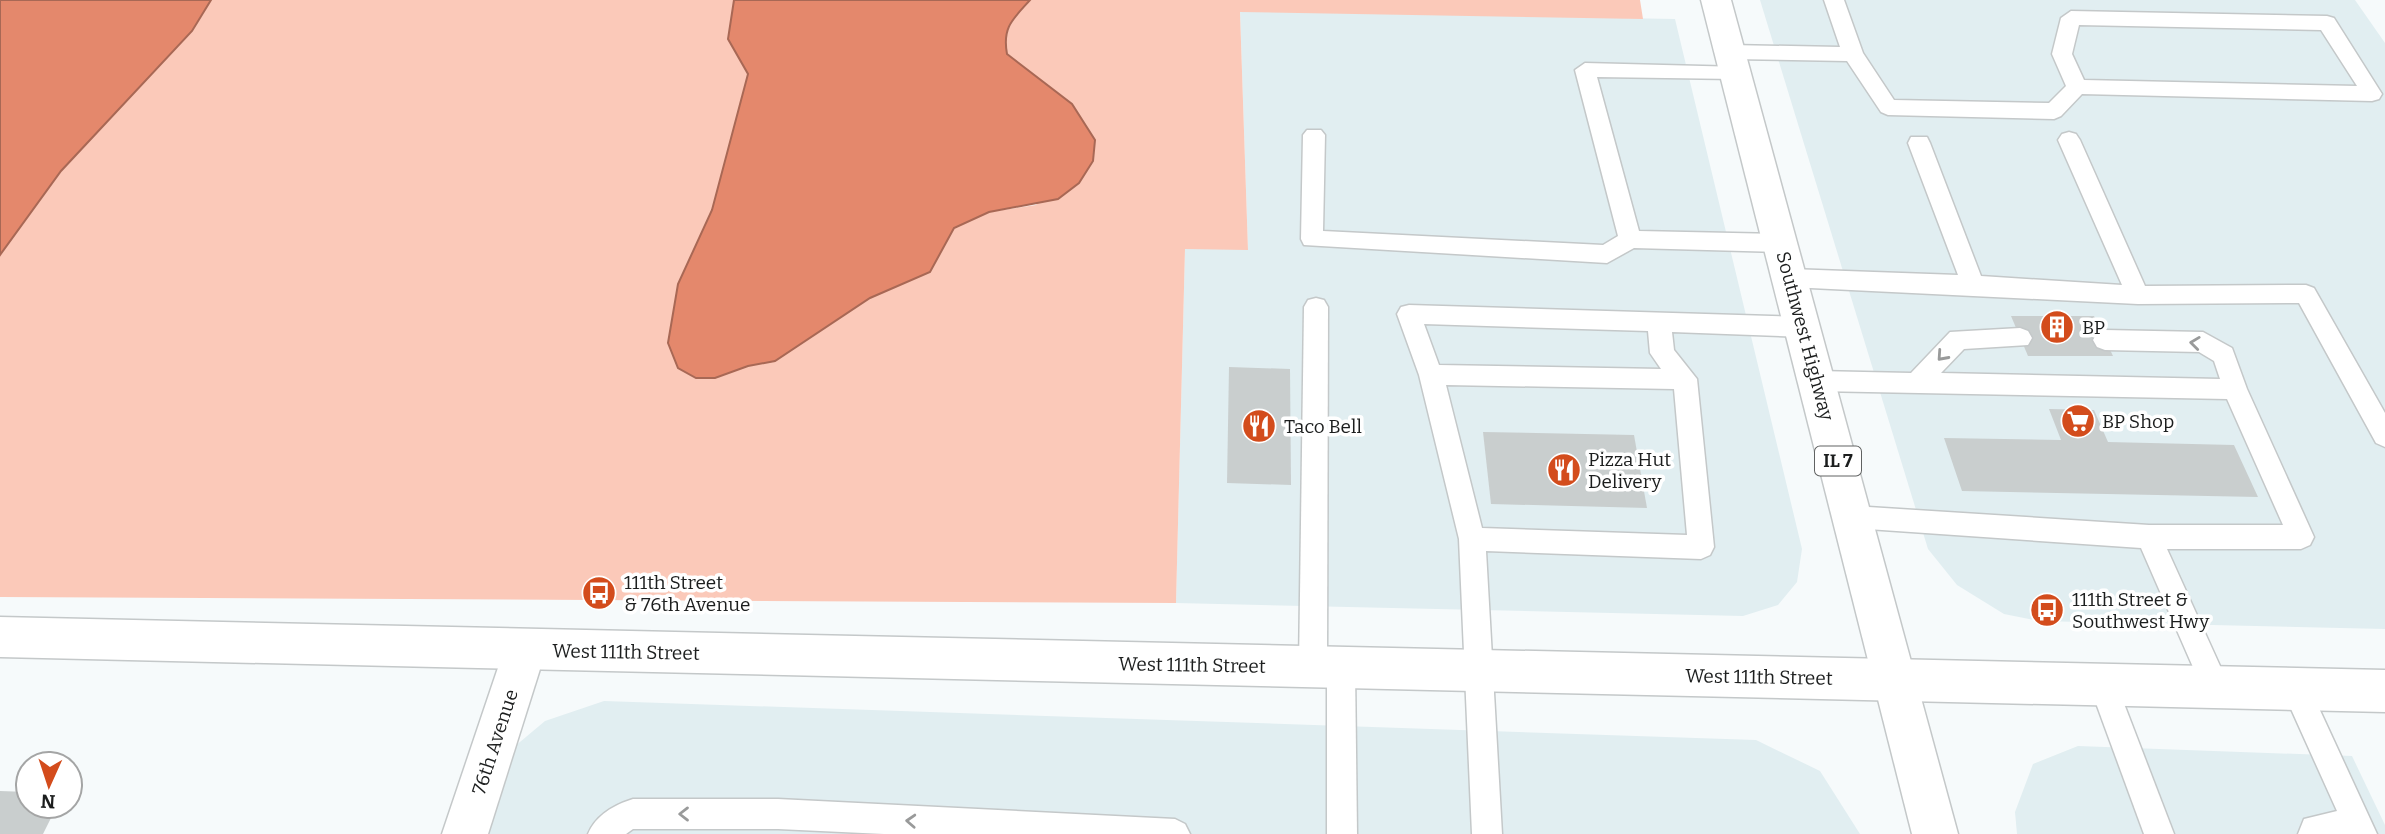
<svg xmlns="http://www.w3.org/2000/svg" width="2385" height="834" font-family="Bitter,serif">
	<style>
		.built { fill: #e1eef1 }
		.green { fill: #fbc9b9 }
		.water { fill: #e4886c; stroke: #a86855; stroke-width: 2 }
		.building { fill: #c9cece }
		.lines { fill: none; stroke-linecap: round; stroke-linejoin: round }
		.service-casing { stroke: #c4c8c9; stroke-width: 3 }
		.minor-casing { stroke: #c4c8c9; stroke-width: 3 }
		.secondary-casing { stroke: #c4c8c9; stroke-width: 3 }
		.primary-casing { stroke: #c4c8c9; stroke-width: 3 }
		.service { fill: #fff; fill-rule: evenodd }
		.minor { fill: #fff; fill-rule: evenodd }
		.secondary { fill: #fff; fill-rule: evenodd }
		.primary { fill: #fff; fill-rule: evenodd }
		.oneway { stroke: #999a9a }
		.labels { text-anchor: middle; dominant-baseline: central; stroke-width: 7; stroke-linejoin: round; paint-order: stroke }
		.shield { fill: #fff; stroke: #606262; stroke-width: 2 }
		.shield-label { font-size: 18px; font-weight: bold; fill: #1c1e1e }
		.poi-label { font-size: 19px; fill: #1c1e1e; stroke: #fff; text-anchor: start }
		.street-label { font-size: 19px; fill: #1c1e1e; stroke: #fff }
	</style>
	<rect width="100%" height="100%" fill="#f6fafb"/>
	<g class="built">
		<polygon points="1760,0 2355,0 2385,43 2385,629 2039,621 2004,614 1957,585 1928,549"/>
		<polygon points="1240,11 1675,19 1802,549 1797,582 1778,605 1743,616 1176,603 1185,249 1248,249"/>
		<polygon points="604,701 1756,740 1820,771 1860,834 485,834 514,747 545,721"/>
		<polygon points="2078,746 2352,756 2385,825 2385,834 2017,834 2015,812 2033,764"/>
	</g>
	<path class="green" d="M211,0H734L728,39L748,73L712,210L678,284V368L697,378H715L748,366L775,361L870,298L929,272L954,228L989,212L1036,205L1095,140L1072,104L1007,54C1002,27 1012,19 1030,0H1640L1643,19L1240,12L1248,250L1185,249L1176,603L0,597V255L61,171L192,31Z"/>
	<g class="water">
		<polygon points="0,0 211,0 192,31 61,171 0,255"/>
		<path d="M734,0H1030C1013,19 1002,27 1007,54L1072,104L1095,140L1093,161L1079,183L1058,199L989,212L954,228L930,272L870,298L775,361L748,366L715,378H696L678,368L668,343L678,284L712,210L748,74L728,39Z"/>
	</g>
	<g class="building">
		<polygon points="2011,316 2094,316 2113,356 2028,356"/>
		<polygon points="1229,367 1290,369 1291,485 1227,483"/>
		<polygon points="2049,409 2094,410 2108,442 2234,445 2258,497 1962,491 1944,438 2061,440"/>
		<polygon points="1483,432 1634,435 1647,508 1491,504"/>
		<polygon points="0,791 28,792 28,806 57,806 43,834 0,834"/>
	</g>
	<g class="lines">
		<g class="service-casing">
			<g id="service">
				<path d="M1824,0H1844L1863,53L1894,100L2049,103L2066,86L2052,54L2061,18L2071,11L2327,16L2334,18L2382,94L2379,99L2372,101L2082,94L2061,116L2054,119L1888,115L1881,112L1847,61L1730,59L1720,52L1730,45L1840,47ZM2079,25L2321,30L2357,86L2084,80L2072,54Z"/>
				<polygon points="1585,63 1742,67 1745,72 1742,77 1735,79 1597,77 1639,231 1780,234 1788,237 1791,243 1788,249 1780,252 1634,248 1607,263 1304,245 1301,239 1303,135 1307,130 1321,130 1325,135 1323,231 1603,245 1618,236 1575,70"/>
				<polygon points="2069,132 2076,134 2080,140 2145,286 2306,285 2314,288 2385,413 2385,447 2376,443 2299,303 2138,304 1790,287 1782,284 1779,278 1782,272 1790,269 1958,275 1908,143 1911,137 1927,137 1930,143 1981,276 2122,285 2058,140 2062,134"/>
				<polygon points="1316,298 1324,300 1328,307 1327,667 1323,676 1313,680 1303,676 1299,667 1304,307 1308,300"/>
				<path d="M1409,305L1803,317L1811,320L1815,327L1811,334L1803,337L1672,332L1674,350L1697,379L1714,547L1710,555L1701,559L1486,551L1502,834H1472L1459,539L1419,375L1397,314L1401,307ZM1424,324L1648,331L1650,353L1661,369L1439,365ZM1446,385L1674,389L1687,535L1482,528Z"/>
				<polygon points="2020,328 2028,331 2032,338 2028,345 1964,349 1941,373 2220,379 2214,361 2199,352 2105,350 2097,347 2093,340 2097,333 2105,330 2203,332 2232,348 2247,389 2314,537 2310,545 2301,549 2167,549 2230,688 2226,697 2216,701 2206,697 2141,548 1853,528 1844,525 1840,517 1844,509 1853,506 2149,525 2283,525 2227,399 1817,391 1808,388 1805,381 1808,374 1817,371 1911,373 1950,332"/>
				<polygon points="1341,655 1351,659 1355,668 1357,834 1327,834 1327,668 1331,659"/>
				<polygon points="2103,671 2113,675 2174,834 2144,834 2089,684 2093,675"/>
				<polygon points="2296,676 2306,680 2377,834 2298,834 2304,819 2337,811 2282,689 2286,680"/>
				<path d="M633,799H778L1175,819L1185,824L1190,834H884L778,829H633L626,834H588C596,815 614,805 633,799Z"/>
			</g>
		</g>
		<g class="minor-casing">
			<polygon id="minor" points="525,630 540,636 546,650 488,834 442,834 504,650 510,636"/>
		</g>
		<g class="secondary-casing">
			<polygon id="secondary" points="0,617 2385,670 2385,712 0,657"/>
		</g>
		<g class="primary-casing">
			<polygon id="primary" points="1701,0 1731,0 1958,834 1912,834"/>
		</g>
		<use href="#service" class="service"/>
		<use href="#minor" class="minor"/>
		<use href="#secondary" class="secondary"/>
		<use href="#primary" class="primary"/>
	</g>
	<defs><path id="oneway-chevron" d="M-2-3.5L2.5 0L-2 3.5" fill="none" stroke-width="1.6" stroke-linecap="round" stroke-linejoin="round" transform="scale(1.75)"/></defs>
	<g class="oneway">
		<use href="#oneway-chevron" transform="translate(2195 343) rotate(-173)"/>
		<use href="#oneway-chevron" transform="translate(1942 356) rotate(132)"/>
		<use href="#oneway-chevron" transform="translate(684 814) rotate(-180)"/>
		<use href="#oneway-chevron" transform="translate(911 821) rotate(-177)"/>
	</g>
	<defs>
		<g id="building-disc" transform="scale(1.75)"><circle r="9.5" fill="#d34c1c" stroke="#fff"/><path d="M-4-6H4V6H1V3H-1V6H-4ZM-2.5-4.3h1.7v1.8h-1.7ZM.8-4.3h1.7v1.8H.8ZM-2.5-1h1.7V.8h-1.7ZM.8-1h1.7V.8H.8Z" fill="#fff"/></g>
		<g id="supermarket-disc" transform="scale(1.75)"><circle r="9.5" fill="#d34c1c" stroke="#fff"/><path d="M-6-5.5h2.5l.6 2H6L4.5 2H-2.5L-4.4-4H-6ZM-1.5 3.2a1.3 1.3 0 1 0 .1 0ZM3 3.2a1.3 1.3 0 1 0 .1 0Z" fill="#fff"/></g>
		<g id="restaurant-disc" transform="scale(1.75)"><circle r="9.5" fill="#d34c1c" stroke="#fff"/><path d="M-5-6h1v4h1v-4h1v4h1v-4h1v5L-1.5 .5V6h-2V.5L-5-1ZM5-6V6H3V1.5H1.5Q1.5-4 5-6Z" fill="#fff"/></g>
		<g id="bus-disc" transform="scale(1.75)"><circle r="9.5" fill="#d34c1c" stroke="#fff"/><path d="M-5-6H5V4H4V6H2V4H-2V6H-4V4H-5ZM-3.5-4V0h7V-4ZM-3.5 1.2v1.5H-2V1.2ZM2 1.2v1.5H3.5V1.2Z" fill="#fff"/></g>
	</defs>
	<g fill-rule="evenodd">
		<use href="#building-disc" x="2057" y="327"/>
		<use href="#supermarket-disc" x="2078" y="421"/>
		<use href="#restaurant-disc" x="1259" y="426"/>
		<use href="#restaurant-disc" x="1564" y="470"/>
		<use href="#bus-disc" x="599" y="593"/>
		<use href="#bus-disc" x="2047" y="610"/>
	</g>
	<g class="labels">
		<rect class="shield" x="1815" y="446.5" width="46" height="29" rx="5"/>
		<g class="shield-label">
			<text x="1838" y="461">IL 7</text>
		</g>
		<g class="poi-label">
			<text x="2082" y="327">BP</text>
			<text x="2102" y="421">BP Shop</text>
			<text x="1284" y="426">Taco Bell</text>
			<text x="1588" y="459">Pizza Hut<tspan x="1588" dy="22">Delivery</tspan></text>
			<text x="624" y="582">111th Street<tspan x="624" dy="22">&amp; 76th Avenue</tspan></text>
			<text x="2072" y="599">111th Street &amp;<tspan x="2072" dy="22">Southwest Hwy</tspan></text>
		</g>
		<g class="street-label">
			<text transform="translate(1805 336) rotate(75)">Southwest Highway</text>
			<text transform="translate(626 652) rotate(1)">West 111th Street</text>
			<text transform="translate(1192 665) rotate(1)">West 111th Street</text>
			<text transform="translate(1759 677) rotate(1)">West 111th Street</text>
			<text transform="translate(495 742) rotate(-72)">76th Avenue</text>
		</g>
	</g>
	<g transform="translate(49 785) rotate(183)"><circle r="33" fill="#ffffff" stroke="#a4a5a5" stroke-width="2"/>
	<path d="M0-5L12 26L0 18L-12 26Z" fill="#d34c1c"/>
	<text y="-10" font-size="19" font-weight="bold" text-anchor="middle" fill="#1c1e1e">N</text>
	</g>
</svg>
